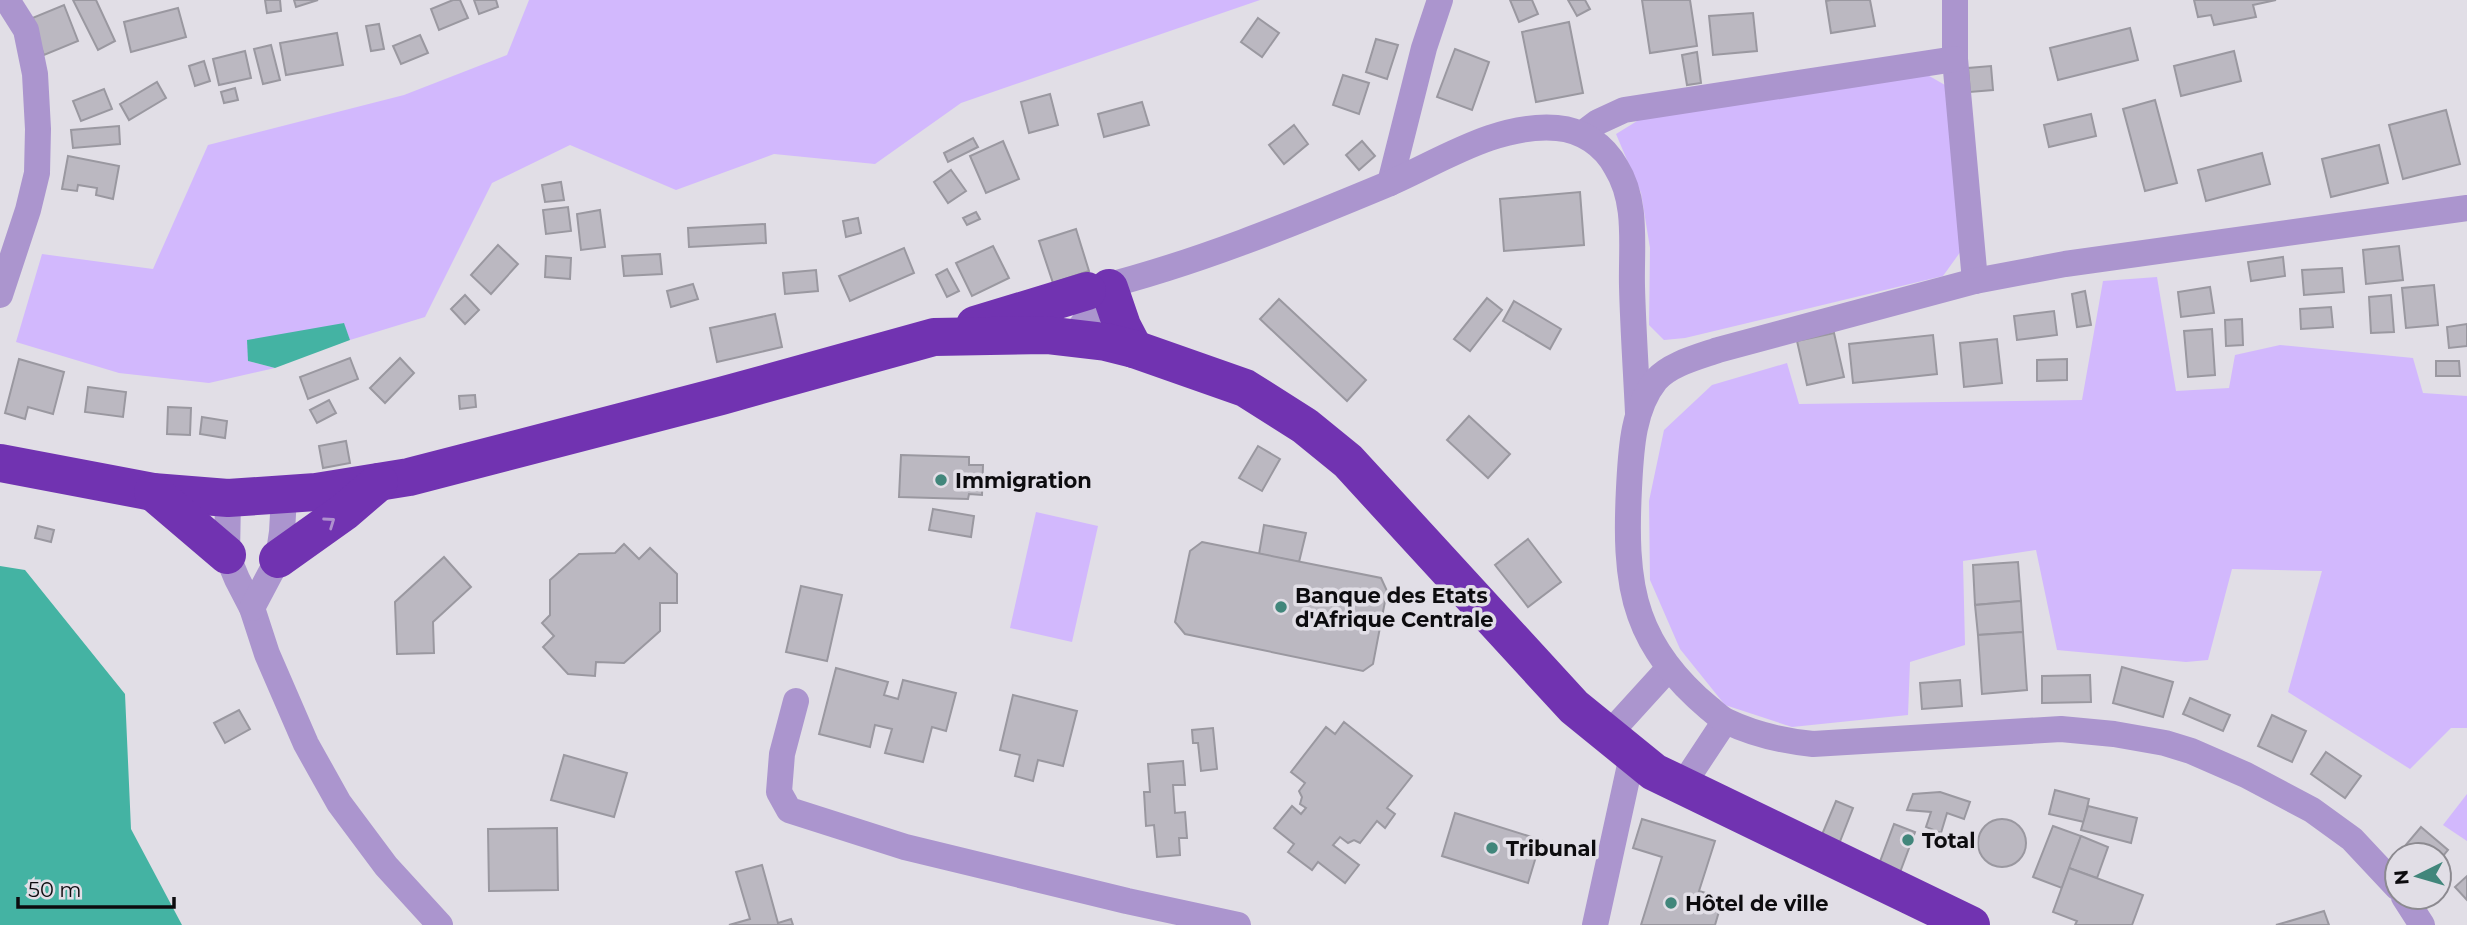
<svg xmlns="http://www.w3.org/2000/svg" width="2467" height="925" font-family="Montserrat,sans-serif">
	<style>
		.green { fill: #d2b8fd }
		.water { fill: #44b3a3 }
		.building { fill: #bbb8c1; stroke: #9a98a0; stroke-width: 2 }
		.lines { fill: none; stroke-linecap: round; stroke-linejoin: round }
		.minor { stroke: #ab95ce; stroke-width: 26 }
		.highway { stroke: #7133b1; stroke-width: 38 }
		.oneway { stroke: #af91ce }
		.poi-dot { fill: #41867b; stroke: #e1dee6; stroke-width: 2.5 }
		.labels { text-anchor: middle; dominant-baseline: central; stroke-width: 7; stroke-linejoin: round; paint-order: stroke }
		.poi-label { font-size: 21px; font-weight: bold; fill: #0d0c0f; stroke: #e1dee6; text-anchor: start }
	</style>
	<rect width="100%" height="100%" fill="#e1dee6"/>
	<g class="green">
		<polygon points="529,0 1260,0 961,103 875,164 774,154 676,190 570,145 492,183 425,317 350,340 343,323 248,361 275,368 209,383 119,373 16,342 42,254 153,269 208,145 404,95 507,55"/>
		<polygon points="1924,73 1945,85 1961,251 1943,276 1685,338 1664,340 1649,325 1650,248 1641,193 1616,134 1642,118"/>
		<polygon points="2157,277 2176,391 2229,388 2235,355 2280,345 2413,358 2423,393 2467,396 2467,728 2451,728 2410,769 2288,692 2322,571 2232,569 2208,660 2186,662 2057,650 2036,550 1963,561 1965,645 1910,662 1908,715 1792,727 1725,705 1680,649 1650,580 1649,501 1664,430 1712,385 1787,363 1799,404 2082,400 2103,281"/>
		<polygon points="1036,512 1098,526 1072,642 1010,628"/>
		<polygon points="2467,794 2467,841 2443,825"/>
	</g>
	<g class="water">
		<polygon points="344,323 350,340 275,368 248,361 247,340"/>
		<polygon points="0,566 25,570 125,694 131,829 182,925 0,925"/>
	</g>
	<g class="building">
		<polygon points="73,0 96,0 115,41 98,50"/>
		<polygon points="265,0 280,0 281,11 267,13"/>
		<polygon points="294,0 318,0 296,7"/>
		<polygon points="453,0 460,0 468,18 439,30 431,9"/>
		<polygon points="474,0 496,0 498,7 479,14"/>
		<polygon points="1510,0 1532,0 1538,14 1519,22"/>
		<polygon points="1568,0 1585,0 1590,9 1577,16"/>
		<polygon points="1642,0 1690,0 1697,46 1650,53"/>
		<polygon points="1831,0 1870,0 1875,26 1831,33 1826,1"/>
		<polygon points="2194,0 2276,0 2253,5 2256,17 2214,25 2211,15 2198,17"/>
		<polygon points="64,5 78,41 44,55 30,19"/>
		<polygon points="178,8 186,37 131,52 124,22"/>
		<polygon points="1753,13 1757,51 1713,55 1709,16"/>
		<polygon points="1258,18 1279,33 1262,57 1241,42"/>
		<polygon points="1569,22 1583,93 1536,102 1522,32"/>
		<polygon points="379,24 384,49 371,51 366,26"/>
		<polygon points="2130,28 2138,60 2058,80 2050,48"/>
		<polygon points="337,33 343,65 286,75 280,43"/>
		<polygon points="420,35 428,53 401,64 393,46"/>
		<polygon points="1376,39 1398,45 1387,79 1366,72"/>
		<polygon points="271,45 280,80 263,84 254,49"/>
		<polygon points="1455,49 1489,62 1472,110 1437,97"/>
		<polygon points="245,51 251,78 219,85 213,59"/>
		<polygon points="2234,51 2241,81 2181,96 2174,66"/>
		<polygon points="1697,52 1701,83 1687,85 1682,55"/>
		<polygon points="204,61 210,81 195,86 189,66"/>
		<polygon points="1991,66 1993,90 1970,92 1968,68"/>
		<polygon points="1343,75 1369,83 1359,114 1333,105"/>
		<polygon points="157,82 166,98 129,120 120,104"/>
		<polygon points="235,88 238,100 224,103 221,92"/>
		<polygon points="104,89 112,109 81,121 73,101"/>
		<polygon points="1050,94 1058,125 1029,133 1021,102"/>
		<polygon points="2155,100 2177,183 2145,191 2123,109"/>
		<polygon points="1142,102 1149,125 1104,137 1098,114"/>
		<polygon points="2446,110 2460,164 2403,179 2389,125"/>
		<polygon points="2091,114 2096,136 2049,147 2044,125"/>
		<polygon points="1294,125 1308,144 1284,164 1269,145"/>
		<polygon points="119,126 120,144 73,148 71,130"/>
		<polygon points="973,138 978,147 948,162 944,153"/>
		<polygon points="1003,141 1019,179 986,193 970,156"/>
		<polygon points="1362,141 1375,156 1359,170 1346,155"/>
		<polygon points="2379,145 2388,183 2331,197 2322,159"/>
		<polygon points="2262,153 2270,184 2206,201 2198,170"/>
		<polygon points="68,156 119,166 113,199 96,195 97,188 78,185 77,191 62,189"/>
		<polygon points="951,170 966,191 948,203 934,182"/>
		<polygon points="561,182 564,200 545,202 542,185"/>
		<polygon points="1580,192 1584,245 1504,251 1500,199"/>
		<polygon points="568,207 571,231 546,234 543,210"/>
		<polygon points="600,210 605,247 581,250 577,214"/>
		<polygon points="976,212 980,219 967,225 963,218"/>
		<polygon points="858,218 861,233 846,237 843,221"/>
		<polygon points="765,224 766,243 689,247 688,228"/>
		<polygon points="1076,229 1089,271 1053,283 1039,241"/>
		<polygon points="498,245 518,264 491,294 471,275"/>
		<polygon points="993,246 1009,278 972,296 956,263"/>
		<polygon points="2399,246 2403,280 2366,284 2363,250"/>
		<polygon points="904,248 914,273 850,301 839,276"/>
		<polygon points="660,254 662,274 624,276 622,256"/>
		<polygon points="546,256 571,258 570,279 545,277"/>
		<polygon points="2283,257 2285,276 2251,281 2248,262"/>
		<polygon points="2342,268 2344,292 2304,295 2302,270"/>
		<polygon points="947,269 959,291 947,297 936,275"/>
		<polygon points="816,270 818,291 785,294 783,273"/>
		<polygon points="693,284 698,299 671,307 667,291"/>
		<polygon points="2434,285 2438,325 2406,328 2402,288"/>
		<polygon points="2210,287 2214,313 2181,317 2178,292"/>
		<polygon points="2085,291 2091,325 2077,327 2072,294"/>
		<polygon points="465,295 479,310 465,324 451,309"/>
		<polygon points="2391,295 2394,332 2371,333 2369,297"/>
		<polygon points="1487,298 1502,310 1470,351 1454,339"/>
		<polygon points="1279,299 1366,380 1347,401 1260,319"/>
		<polygon points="1514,301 1561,329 1550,349 1503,321"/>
		<polygon points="2331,307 2333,327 2301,329 2300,309"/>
		<polygon points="2054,311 2057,335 2017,340 2014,316"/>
		<polygon points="775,314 782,347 717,362 710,328"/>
		<polygon points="2242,319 2243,345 2226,346 2225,320"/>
		<polygon points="2467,324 2467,346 2449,348 2447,327"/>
		<polygon points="2212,329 2215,375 2188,377 2184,331"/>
		<polygon points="1834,333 1844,377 1807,385 1797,341"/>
		<polygon points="1933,335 1937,374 1853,383 1849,344"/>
		<polygon points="1997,339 2002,383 1964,387 1960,343"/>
		<polygon points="350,358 358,379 308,399 300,377"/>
		<polygon points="400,358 414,373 385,403 370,388"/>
		<polygon points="19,359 64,372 53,414 28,407 25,419 5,413"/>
		<polygon points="2067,359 2067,380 2037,381 2037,360"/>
		<polygon points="2436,361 2459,361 2460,376 2436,376"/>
		<polygon points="88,387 126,392 123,417 85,412"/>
		<polygon points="475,395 476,407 460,409 459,396"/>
		<polygon points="329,400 336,413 317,423 310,410"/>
		<polygon points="168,407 191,408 190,435 167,434"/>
		<polygon points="1469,416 1510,454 1488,478 1447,440"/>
		<polygon points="202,417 227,421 225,438 200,434"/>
		<polygon points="346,441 350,463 323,468 319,446"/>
		<polygon points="1258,446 1280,459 1262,491 1239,478"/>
		<polygon points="901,455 969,457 969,465 983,465 982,495 969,494 968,499 899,497"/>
		<polygon points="933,509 974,516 971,537 929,530"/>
		<polygon points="1264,525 1306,533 1299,562 1259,554"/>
		<polygon points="38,526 54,530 51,542 35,538"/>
		<polygon points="1528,539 1561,582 1528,607 1495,565"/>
		<polygon points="1202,542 1381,578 1387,591 1373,664 1363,671 1185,634 1175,622 1190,551"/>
		<polygon points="624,544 639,559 650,548 677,574 677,603 660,603 660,631 624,663 596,662 595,676 568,674 543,647 554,636 542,623 550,615 550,580 579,554 615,553"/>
		<polygon points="444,557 471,587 433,622 434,653 397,654 395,602"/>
		<polygon points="2018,562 2021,601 1975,605 1973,565"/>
		<polygon points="801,586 842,595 827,661 786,652"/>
		<polygon points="2021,601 2023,632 1978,635 1975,605"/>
		<polygon points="2023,632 2027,690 1982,694 1978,635"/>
		<polygon points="2122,667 2173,682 2163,717 2113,703"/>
		<polygon points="836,668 888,682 884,695 898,699 903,680 956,693 946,731 932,727 923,762 885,753 892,729 875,725 870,747 819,734"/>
		<polygon points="2090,675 2091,702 2042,703 2042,676"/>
		<polygon points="1960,680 1962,706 1922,709 1920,683"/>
		<polygon points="1013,695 1077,711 1063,766 1038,760 1033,781 1015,776 1020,755 1000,750"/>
		<polygon points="2190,698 2230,715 2223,731 2183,714"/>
		<polygon points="239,710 250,729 225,743 214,723"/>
		<polygon points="2272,715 2306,731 2292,762 2258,746"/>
		<polygon points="1344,722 1412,776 1387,808 1395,814 1385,828 1377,821 1360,843 1354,840 1348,843 1340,837 1333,845 1359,865 1345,883 1318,862 1312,870 1288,852 1294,844 1274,828 1292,806 1301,814 1306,808 1300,804 1302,797 1299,791 1305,783 1291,772 1326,727 1335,734"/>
		<polygon points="1213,728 1217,769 1201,771 1198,743 1193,743 1192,730"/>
		<polygon points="2326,752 2361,776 2345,798 2311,774"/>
		<polygon points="564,755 627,773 614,817 551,800"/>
		<polygon points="1183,761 1185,785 1173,785 1175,813 1185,812 1187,838 1179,838 1180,855 1157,857 1154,825 1146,826 1144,792 1150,792 1148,764"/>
		<polygon points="2055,790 2089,799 2084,822 2049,814"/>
		<polygon points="1940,792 1970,802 1964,819 1947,813 1941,833 1926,827 1931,812 1907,810 1913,794"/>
		<polygon points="1836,801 1853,808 1839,844 1821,837"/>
		<polygon points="2088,806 2137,818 2131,843 2081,830"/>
		<polygon points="1455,813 1541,840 1528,883 1442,856"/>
		<circle cx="2002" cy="843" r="24"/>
		<polygon points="1642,819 1715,841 1699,891 1723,898 1715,925 1641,925 1662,857 1633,848"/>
		<polygon points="1894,824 1915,832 1899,875 1878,867"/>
		<polygon points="2053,826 2081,836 2062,888 2033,877"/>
		<polygon points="2421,827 2448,850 2439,861 2439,855 2414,855 2404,847"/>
		<polygon points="557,828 558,890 489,891 488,829"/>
		<polygon points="2081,836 2108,847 2097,878 2069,868"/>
		<polygon points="762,865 778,923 791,919 793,925 729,925 750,919 736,872"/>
		<polygon points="2069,868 2143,895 2132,925 2075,925 2077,921 2053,912"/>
		<polygon points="2467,876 2467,900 2455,887"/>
		<polygon points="2324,911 2329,925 2276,925"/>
	</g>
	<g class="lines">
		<g class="minor">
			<polyline points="1955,0 1955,59 1975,281"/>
			<polyline points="1582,134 1598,122 1624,110 1955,59"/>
			<polyline points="1390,183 1424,48 1440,0"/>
			<path d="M1094,289C1195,264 1292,224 1388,184C1441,161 1497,123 1557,128C1582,130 1604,145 1616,167C1638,202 1631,246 1632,286C1633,328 1636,370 1638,413"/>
			<polyline points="0,295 28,210 37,173 38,129 35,74 26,30 7,0"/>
			<polyline points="1073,337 1112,285"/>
			<polyline points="228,498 227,555 237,579 252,608 267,654 306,744 339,803 386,866 440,925"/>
			<polyline points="252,608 278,559 282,532 284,496"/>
			<polyline points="796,701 782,754 779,792 789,810 905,847 1127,901 1238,925"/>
			<polyline points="1608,735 1669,668"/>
			<polyline points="1682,786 1725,721"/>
			<path d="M2397,887L2352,839L2312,810L2246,775L2191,751L2165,743L2114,734L2061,729L1813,744C1783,741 1753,734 1726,721C1720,718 1714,712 1709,708C1679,683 1653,652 1640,615C1626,576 1627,528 1629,488C1631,452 1632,410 1656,380C1670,364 1698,357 1718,350L1975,281L2065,264L2467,208"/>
			<polyline points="2404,897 2422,925"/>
			<polyline points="1595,925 1632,756"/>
		</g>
		<g class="highway">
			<polyline points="1109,288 1122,326 1134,349"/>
			<polyline points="975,325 1087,291"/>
			<polyline points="0,463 153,492 228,498 316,492 409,477 721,396 934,337 1046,335 1106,342 1134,349 1245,388 1305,426 1348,461 1574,707 1654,772 1971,925"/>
			<polyline points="153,492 227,555"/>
			<polyline points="278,559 344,512 379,482"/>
		</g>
	</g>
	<defs><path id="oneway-chevron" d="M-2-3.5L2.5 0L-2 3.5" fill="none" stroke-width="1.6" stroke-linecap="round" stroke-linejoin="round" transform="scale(1.75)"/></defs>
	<use class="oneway" href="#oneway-chevron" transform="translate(330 522) rotate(-35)"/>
	<g class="poi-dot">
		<circle cx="941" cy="480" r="7"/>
		<circle cx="1281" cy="607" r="7"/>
		<circle cx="1908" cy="840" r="7"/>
		<circle cx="1492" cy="848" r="7"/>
		<circle cx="1671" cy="903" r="7"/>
	</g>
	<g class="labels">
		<g class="poi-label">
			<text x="955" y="480">Immigration</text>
			<text x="1295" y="595">Banque des Etats<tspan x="1295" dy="24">d'Afrique Centrale</tspan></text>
			<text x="1922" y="840">Total</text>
			<text x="1506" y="848">Tribunal</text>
			<text x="1685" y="903">Hôtel de ville</text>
		</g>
	</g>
	<g transform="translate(2418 876) rotate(265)"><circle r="33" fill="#e1dee6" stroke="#8c8a90" stroke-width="2"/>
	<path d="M0-5L12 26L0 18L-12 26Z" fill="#41867b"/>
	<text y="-10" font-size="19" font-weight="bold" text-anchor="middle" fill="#0d0c0f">N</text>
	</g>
	<path d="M18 897v10h156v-10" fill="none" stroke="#0d0c0f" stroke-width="3.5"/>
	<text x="28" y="897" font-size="21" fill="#0d0c0f" stroke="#e1dee6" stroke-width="5" paint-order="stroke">50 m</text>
</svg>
